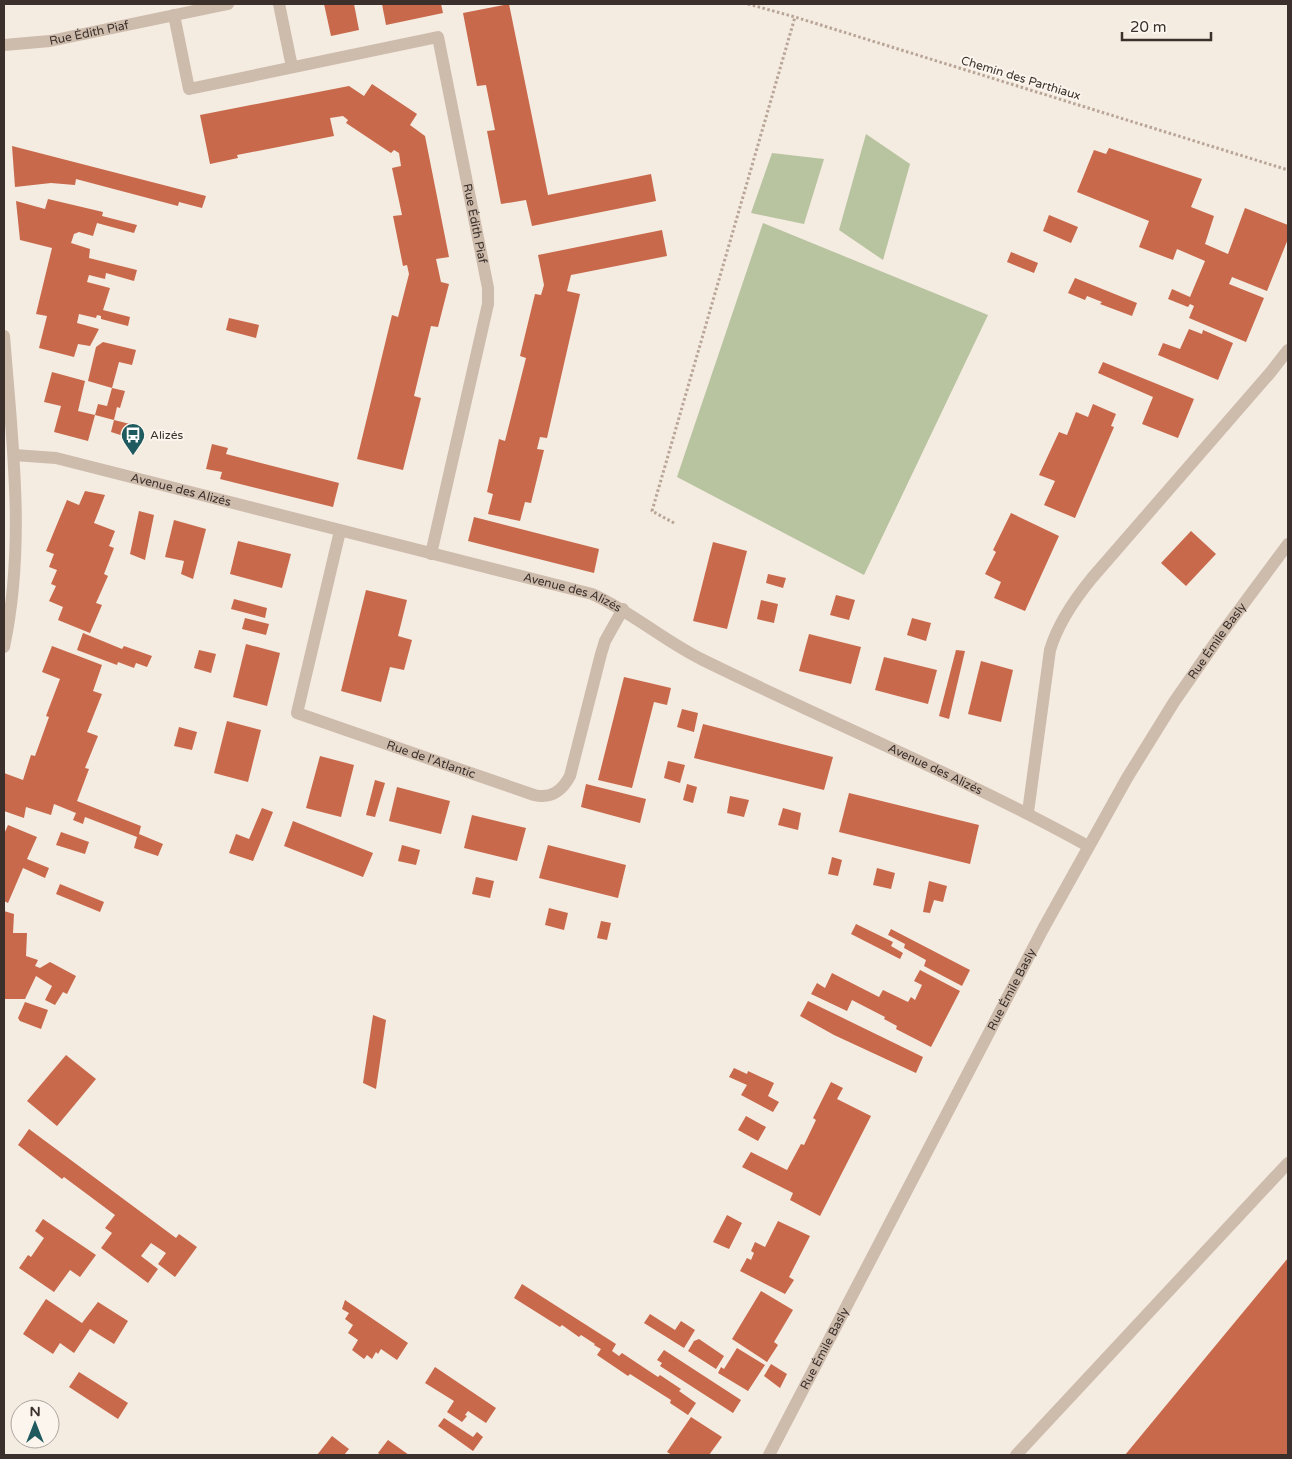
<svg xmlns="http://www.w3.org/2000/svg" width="1292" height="1459" font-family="'Varela Round',sans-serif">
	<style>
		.green { fill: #b8c4a0 }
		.building { fill: #c8694b }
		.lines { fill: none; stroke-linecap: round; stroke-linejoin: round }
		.path { stroke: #b9a596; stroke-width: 3; stroke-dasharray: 2.5 2.5; stroke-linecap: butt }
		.minor { stroke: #cdbbac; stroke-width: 12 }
		.labels { text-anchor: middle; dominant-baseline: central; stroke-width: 4; stroke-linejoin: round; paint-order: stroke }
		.street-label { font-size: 12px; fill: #3b302b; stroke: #fbf5ee }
		.poi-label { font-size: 12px; fill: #3b302b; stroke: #fbf5ee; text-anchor: start }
	</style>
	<rect width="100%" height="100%" fill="#f4ebe1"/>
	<g class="green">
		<polygon points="866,134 910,164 883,260 839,230"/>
		<polygon points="772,153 824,159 804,224 751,213"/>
		<polygon points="763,223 988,315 864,575 677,477"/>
	</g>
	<g class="building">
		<polygon points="324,4 354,4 359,30 331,36"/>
		<polygon points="382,4 441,4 443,13 386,25"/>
		<polygon points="509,4 548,195 651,174 656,201 532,226 526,200 501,204 487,131 495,130 486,85 477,86 463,13"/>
		<polygon points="372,84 417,114 410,125 425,136 449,257 436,259 441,282 449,284 438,327 431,326 414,396 421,398 403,470 357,459 392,315 398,317 409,274 407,265 403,266 393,216 402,215 392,168 401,166 399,153 394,150 391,153 346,123 348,120 343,116 330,118 334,136 237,155 238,158 210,164 200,115 349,86 364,96"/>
		<polygon points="12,146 206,196 202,208 179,202 178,206 76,179 75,185 51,183 15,187"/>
		<polygon points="1109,148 1202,179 1191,207 1214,216 1205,244 1228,254 1245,208 1288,225 1288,239 1267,291 1232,277 1229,284 1264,298 1246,342 1189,318 1194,306 1190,304 1188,307 1168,299 1172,289 1190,297 1205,261 1177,249 1173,260 1139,247 1149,221 1077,192 1094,150 1106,154"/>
		<polygon points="48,199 103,212 102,216 137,225 134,233 97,223 93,236 79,232 74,234 71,243 90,249 89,258 137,270 134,281 106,273 105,279 89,275 87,282 110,288 103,310 130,317 128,326 101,319 101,316 97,315 96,318 79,314 77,323 99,329 90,346 78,344 74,357 39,348 47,316 36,314 52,248 20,240 16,201 45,209"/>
		<polygon points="1049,215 1078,227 1071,243 1043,231"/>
		<polygon points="662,230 667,256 571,275 567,291 580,294 547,438 540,437 537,449 544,450 531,503 525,502 520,521 488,514 493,494 487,492 493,466 499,439 505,441 526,358 520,356 535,294 541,295 544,285 538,255"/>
		<polygon points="1011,252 1038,263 1034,273 1007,262"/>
		<polygon points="1075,278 1137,303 1132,316 1100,304 1102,302 1087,296 1085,300 1068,293"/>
		<polygon points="229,318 259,325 256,338 226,330"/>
		<polygon points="1189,329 1202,334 1203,330 1233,343 1218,380 1158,355 1163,343 1180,349"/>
		<polygon points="103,342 136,350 132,365 119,362 112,388 88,381 96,347"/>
		<polygon points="1103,362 1194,399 1178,438 1142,424 1153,397 1098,373"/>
		<polygon points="52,372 85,381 78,411 95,415 98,404 107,406 112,388 125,391 120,408 117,407 114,420 95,415 88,441 54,432 61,406 44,402"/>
		<polygon points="1093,404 1116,414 1111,426 1114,427 1075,518 1044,505 1055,481 1039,475 1059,432 1067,435 1076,412 1088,417"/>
		<polygon points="114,420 134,425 130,438 111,432"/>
		<polygon points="212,444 228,448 226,454 339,483 333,507 220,479 222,472 206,469"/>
		<polygon points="85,491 105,495 94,523 115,531 109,546 114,548 104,574 108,576 96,603 102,605 90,633 58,620 63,607 49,601 56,586 51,584 57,570 49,567 54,554 46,551 67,500 79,505"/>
		<polygon points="139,511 154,515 145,560 130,554"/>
		<polygon points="1011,513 1059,536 1025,611 994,598 1001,582 985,574 996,552 993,550"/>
		<polygon points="474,517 599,549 594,573 468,541"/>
		<polygon points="174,520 206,529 193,579 181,574 184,561 165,557"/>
		<polygon points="1191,531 1216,554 1186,586 1161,563"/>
		<polygon points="238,541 291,554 282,588 230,574"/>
		<polygon points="713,542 747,551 727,629 693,621"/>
		<polygon points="768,574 786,578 783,588 766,583"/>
		<polygon points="366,590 407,600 398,636 412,640 404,670 390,667 381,702 341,691"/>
		<polygon points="836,595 855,600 849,620 830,615"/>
		<polygon points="234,599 267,608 265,618 231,609"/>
		<polygon points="761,600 778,604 774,623 757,619"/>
		<polygon points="245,618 269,624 266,635 242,629"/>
		<polygon points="912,618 931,623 926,641 907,635"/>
		<polygon points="83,633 122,649 124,646 152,656 147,667 136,663 134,668 118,662 117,665 77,650"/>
		<polygon points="809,634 861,647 851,684 799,671"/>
		<polygon points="246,644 280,653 267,706 233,697"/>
		<polygon points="52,646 102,665 93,691 102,694 87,732 98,736 85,768 89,769 77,801 141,826 139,834 163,844 158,856 134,848 137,837 85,817 83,824 73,820 76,813 54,804 51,815 26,807 24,818 4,811 4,773 23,780 31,755 35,756 49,717 46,716 60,679 42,672"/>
		<polygon points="199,650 216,654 211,673 194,668"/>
		<polygon points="956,650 965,651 949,719 939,716"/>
		<polygon points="884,657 937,670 928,704 875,690"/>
		<polygon points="981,661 1013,670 1001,722 968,714"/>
		<polygon points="624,677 671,688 667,705 654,702 632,788 598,780"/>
		<polygon points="682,709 698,713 694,732 677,727"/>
		<polygon points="227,721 261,730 248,782 214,773"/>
		<polygon points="703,724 833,757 824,790 694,758"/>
		<polygon points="179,727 197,732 192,750 174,746"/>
		<polygon points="320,756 354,765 341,817 306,808"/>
		<polygon points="668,761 685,765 680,783 664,778"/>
		<polygon points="375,780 385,783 375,817 366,815"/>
		<polygon points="586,784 646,799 640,823 581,807"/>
		<polygon points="687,784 697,787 693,803 683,800"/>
		<polygon points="397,787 450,801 441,834 389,821"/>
		<polygon points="849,793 979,825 970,864 839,832"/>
		<polygon points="730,796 749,800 744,817 727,813"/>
		<polygon points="262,808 273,812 253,861 229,853 236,834 249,839"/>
		<polygon points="783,808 801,813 798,830 778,825"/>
		<polygon points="472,815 526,828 517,861 464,848"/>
		<polygon points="293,821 373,853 363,877 284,846"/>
		<polygon points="8,825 37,837 27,859 49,868 45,878 23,868 8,903 4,901 4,834"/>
		<polygon points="61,832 89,842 85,854 56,845"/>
		<polygon points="402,845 420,850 416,865 398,861"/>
		<polygon points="548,845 626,865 618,898 539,878"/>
		<polygon points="832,857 842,860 838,876 828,874"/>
		<polygon points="877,868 895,873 891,889 873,885"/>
		<polygon points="476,877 494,881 490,898 472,894"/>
		<polygon points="929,881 947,886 943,902 934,900 930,913 923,912"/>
		<polygon points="60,884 104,902 100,912 56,894"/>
		<polygon points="549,908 568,913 564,930 545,925"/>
		<polygon points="4,911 14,914 13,933 27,933 26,956 38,960 35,966 40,968 50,962 76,976 67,994 63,992 55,1005 45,1000 52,986 36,976 25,999 4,999"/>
		<polygon points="601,921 611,923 607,940 597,938"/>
		<polygon points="856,924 893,942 891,946 903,953 900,959 851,934"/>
		<polygon points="891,929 970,970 962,986 924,966 926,960 904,948 905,944 888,935"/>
		<polygon points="920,970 960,991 931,1047 896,1029 897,1026 884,1019 885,1017 852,1000 847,1011 811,994 817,983 825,988 832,973 879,997 883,990 908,1002 911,997 915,1000 922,985 914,981"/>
		<polygon points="808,1001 923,1057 916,1073 834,1035 800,1016"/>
		<polygon points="25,1002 48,1010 41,1029 20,1021 18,1018"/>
		<polygon points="373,1015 386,1020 376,1089 363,1083"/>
		<polygon points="66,1055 96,1079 57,1126 27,1101"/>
		<polygon points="734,1068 747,1074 748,1071 774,1083 768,1096 779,1102 773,1112 741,1095 747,1085 729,1077"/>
		<polygon points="831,1082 843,1088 837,1099 871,1116 820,1216 790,1200 793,1193 742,1167 751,1152 787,1170 801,1144 804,1145 816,1120 813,1118"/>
		<polygon points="746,1116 766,1127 758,1141 738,1130"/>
		<polygon points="29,1129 176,1238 179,1234 197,1247 175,1277 158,1264 166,1253 151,1243 141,1256 158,1269 148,1283 101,1248 112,1233 105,1228 115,1215 64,1177 62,1179 18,1145"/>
		<polygon points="727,1215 742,1223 729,1249 713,1242"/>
		<polygon points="43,1219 96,1255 80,1277 70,1270 54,1292 19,1268 28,1255 31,1257 44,1238 35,1231"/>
		<polygon points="778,1221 810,1236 789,1277 794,1280 785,1294 740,1271 747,1258 751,1260 754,1253 751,1251 755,1242 765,1247"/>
		<polygon points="1288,1258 1288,1455 1125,1455"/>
		<polygon points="522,1284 616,1344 612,1351 619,1356 622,1353 658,1377 660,1375 681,1389 679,1391 696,1403 688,1415 670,1403 671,1400 630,1374 628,1376 597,1355 601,1349 594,1345 595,1344 581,1335 579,1337 562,1325 560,1327 514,1298"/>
		<polygon points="761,1291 793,1310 774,1342 778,1345 767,1362 732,1339"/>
		<polygon points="46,1299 82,1323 98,1302 128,1321 114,1344 90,1329 74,1353 60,1343 53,1354 23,1334"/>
		<polygon points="345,1300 408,1343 397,1360 381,1349 378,1354 376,1352 372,1359 367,1355 364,1359 352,1350 358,1340 348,1333 353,1325 345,1319 349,1313 342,1309"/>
		<polygon points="650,1314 675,1330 681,1321 695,1330 684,1348 644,1323"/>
		<polygon points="699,1339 724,1356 716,1369 688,1351 694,1341"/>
		<polygon points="737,1348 765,1365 748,1391 718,1373 721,1367 724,1369"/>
		<polygon points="664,1350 741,1400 733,1413 660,1366 662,1363 657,1360"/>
		<polygon points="771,1364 787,1374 780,1388 764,1376"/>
		<polygon points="435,1367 496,1408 486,1423 468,1411 465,1415 467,1416 462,1422 447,1412 454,1401 425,1383"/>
		<polygon points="79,1372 128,1403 118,1419 69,1387"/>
		<polygon points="691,1417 722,1437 709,1455 672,1455 667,1452"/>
		<polygon points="444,1418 473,1437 477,1432 483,1437 473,1451 438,1426"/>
		<polygon points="332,1436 349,1449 344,1455 317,1455"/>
		<polygon points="388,1440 409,1455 381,1455 378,1453"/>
	</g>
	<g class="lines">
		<g class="path">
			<polyline points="748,4 795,17 1288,170"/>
			<polyline points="674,523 652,511 795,17"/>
		</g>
		<g class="minor">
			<polyline points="279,4 292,67"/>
			<path id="s1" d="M174,15L189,89L438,37L488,288V304L431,554"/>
			<path id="s2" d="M4,45L50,41L228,4"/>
			<path d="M4,336C12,440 26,544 4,647"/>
			<path id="s3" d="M14,455L56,458L592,594C632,612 664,641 703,660C831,723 963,777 1088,846"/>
			<path id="s4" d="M340,531L297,713L534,795C551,799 562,791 570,776L601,654L605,641L623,609"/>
			<path d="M1028,812L1050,650C1058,623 1074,600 1092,578L1270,373L1288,350"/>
			<path id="s5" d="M769,1455L1043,929L1127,778L1174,702L1222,633L1288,544"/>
			<polyline points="1016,1455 1288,1163"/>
		</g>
	</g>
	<defs>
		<g id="bus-pin" transform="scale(1.25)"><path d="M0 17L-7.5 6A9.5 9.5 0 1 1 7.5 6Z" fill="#1f5a5e" stroke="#fbf5ee"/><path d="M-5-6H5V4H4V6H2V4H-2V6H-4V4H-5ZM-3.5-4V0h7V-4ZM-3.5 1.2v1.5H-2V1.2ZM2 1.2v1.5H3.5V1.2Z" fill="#fff"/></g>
	</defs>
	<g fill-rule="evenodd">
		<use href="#bus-pin" x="133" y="435"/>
	</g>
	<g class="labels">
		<g class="street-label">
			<text stroke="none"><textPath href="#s2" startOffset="86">Rue Édith Piaf</textPath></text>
			<text transform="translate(1021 78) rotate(17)">Chemin des Parthiaux</text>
			<text stroke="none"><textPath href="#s1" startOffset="520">Rue Édith Piaf</textPath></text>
			<text stroke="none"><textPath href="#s3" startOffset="171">Avenue des Alizés</textPath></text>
			<text stroke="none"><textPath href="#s3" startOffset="576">Avenue des Alizés</textPath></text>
			<text stroke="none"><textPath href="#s5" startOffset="930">Rue Émile Basly</textPath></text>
			<text stroke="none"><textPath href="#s4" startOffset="329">Rue de l'Atlantic</textPath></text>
			<text stroke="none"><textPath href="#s3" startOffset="981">Avenue des Alizés</textPath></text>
			<text stroke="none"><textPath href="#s5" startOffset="525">Rue Émile Basly</textPath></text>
			<text stroke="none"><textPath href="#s5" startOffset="120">Rue Émile Basly</textPath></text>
		</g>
		<g class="poi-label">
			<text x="150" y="435">Alizés</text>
		</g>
	</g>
	<rect width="1292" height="1459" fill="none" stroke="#3b302b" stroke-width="10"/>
	<g transform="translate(35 1424)"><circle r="24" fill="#fbf5ee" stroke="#aea6a0"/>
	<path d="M0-4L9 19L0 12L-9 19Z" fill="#1f5a5e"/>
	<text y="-8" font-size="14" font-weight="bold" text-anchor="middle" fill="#3b302b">N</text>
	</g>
	<path d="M1122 32v8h89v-8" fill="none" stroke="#3b302b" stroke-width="2.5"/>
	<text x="1130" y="32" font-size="15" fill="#3b302b" stroke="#fbf5ee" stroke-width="4" paint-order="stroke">20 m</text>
</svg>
